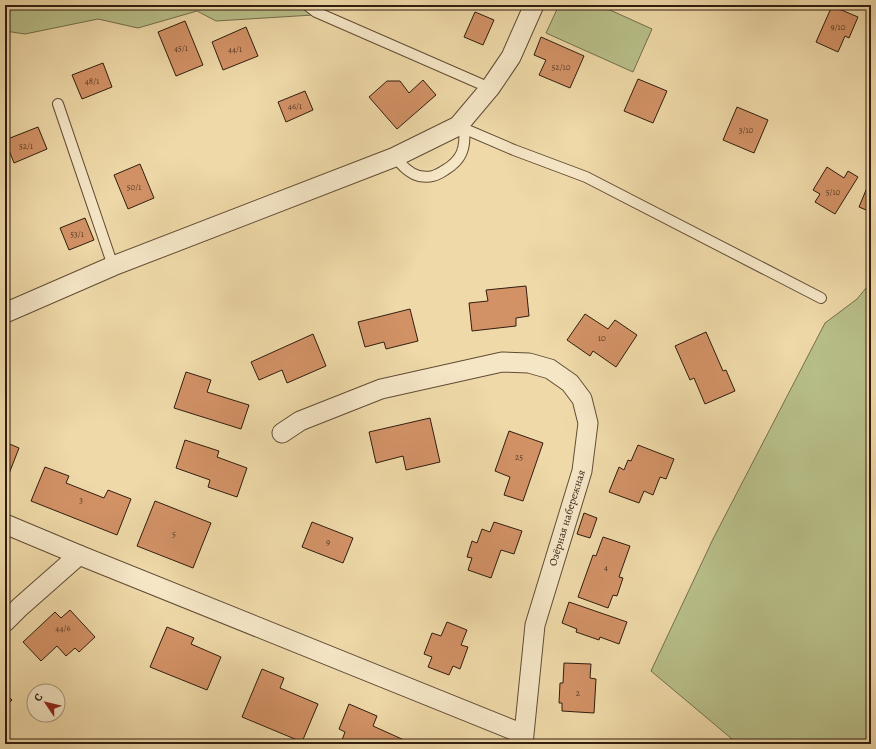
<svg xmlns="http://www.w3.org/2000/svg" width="876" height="749" font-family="Alegreya,serif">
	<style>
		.green { fill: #b8bf89; stroke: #746e4c }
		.building { fill: #d29266; stroke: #301d0f }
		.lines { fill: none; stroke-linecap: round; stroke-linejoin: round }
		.service-casing { stroke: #604c35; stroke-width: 12 }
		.minor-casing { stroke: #604c35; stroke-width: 21 }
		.service { stroke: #f5e6c6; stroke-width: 10 }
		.minor { stroke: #f5e6c6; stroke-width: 19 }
		.labels { text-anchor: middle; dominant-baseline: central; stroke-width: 4; stroke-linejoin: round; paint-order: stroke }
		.number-label { font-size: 9px; fill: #583a25 }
		.street-label { font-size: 11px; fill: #301d0f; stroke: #f5e6c6 }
	</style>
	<rect width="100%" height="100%" fill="#efd9a8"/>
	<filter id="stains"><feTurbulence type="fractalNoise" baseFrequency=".005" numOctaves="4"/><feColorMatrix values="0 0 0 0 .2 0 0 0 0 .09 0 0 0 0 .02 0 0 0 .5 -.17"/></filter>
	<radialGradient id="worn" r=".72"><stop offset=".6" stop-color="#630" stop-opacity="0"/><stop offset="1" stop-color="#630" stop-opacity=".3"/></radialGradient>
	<g class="green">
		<polygon points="5,5 299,5 313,15 216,21 197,11 138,28 98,19 25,34 5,31"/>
		<polygon points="559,5 599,5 652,29 633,72 546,33"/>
		<polygon points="871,282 871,744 738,744 651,671 713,539 825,323 857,299"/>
	</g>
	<g class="building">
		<polygon points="832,6 858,17 849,38 845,36 838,52 816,42"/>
		<polygon points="475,12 494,20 483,45 464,37"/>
		<polygon points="185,21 203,65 176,76 158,32"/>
		<polygon points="246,27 258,56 223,70 212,42"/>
		<polygon points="541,37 584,56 570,88 539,75 546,60 534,55"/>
		<polygon points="103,63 112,87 82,99 72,75"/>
		<polygon points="638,79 667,91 653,123 624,111"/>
		<polygon points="423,80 436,95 397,129 369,97 387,81 400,81 409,93"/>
		<polygon points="305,91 313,110 286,122 278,102"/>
		<polygon points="737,107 768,120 754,153 723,140"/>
		<polygon points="38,127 47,149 14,163 5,140"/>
		<polygon points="140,164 154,198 128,209 114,175"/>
		<polygon points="827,167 844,178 848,171 858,177 835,214 815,202 820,194 813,190"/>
		<polygon points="871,178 871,212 859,207"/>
		<polygon points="85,218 94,240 69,250 60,228"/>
		<polygon points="526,286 529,316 516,318 516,326 472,331 469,303 488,301 486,290"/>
		<polygon points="410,309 418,341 386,349 384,342 365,347 358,322"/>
		<polygon points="585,314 608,329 615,320 637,335 616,367 593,351 590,356 567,340"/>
		<polygon points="706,332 723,371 726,370 735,391 705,404 694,378 690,380 675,346"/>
		<polygon points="313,334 326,366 287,383 282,370 259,380 251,362"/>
		<polygon points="186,372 211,380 207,392 249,405 241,429 174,408"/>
		<polygon points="430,418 440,462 406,470 403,456 376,463 369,432"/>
		<polygon points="509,431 543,443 523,501 504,495 510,477 495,471"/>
		<polygon points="185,440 219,451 217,457 247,468 237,497 208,487 210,480 176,468"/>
		<polygon points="5,442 19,448 5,484"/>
		<polygon points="638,445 674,459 666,479 660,477 653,495 644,491 639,503 609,492 619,467 624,470 628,460 631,461"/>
		<polygon points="45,467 69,476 66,483 104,498 108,490 131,499 117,535 31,501"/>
		<polygon points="155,501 211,523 193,568 137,546"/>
		<polygon points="584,513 597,518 590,538 577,534"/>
		<polygon points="312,522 353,538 343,563 302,547"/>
		<polygon points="494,522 522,531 514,554 501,550 491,578 468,570 472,558 467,557 472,541 477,543 482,529 490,532"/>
		<polygon points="603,537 630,546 619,577 623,578 617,596 613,595 608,608 578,597 593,555 596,556"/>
		<polygon points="569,602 627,622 619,644 600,637 599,640 576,632 577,629 562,623"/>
		<polygon points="70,610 95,637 79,652 75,648 66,656 57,646 41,661 23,642 55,612 61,618"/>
		<polygon points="447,622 467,630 461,645 468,647 460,669 453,666 449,675 428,667 432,657 424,654 432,633 441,636"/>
		<polygon points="167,627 194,638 191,644 221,657 207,690 150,667"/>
		<polygon points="564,663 591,664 590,678 596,679 594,713 562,711 562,703 559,703 560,683 563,683"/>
		<polygon points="262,669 284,678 280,688 318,704 302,742 242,717"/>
		<polygon points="5,693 12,700 5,707"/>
		<polygon points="349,704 377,716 373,726 404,740 402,744 352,744 342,740 345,732 339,729"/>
	</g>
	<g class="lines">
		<g class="service-casing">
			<g id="service">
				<polyline points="307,5 316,12 490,88"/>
				<polyline points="58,104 113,266"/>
				<polyline points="458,126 514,150 586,177 821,298"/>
				<path d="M395,157C401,164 408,173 419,176C430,178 436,176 445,170C462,160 466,148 464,128"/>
			</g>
		</g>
		<g class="minor-casing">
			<g id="minor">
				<polyline points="5,313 113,266 395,157 458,126 490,88 511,57 534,5"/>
				<polyline points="282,433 300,421 381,389 502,362 529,363 550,369 570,383 582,399 588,423 582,471 535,625 523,744"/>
				<polyline points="5,524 79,555 523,734"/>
				<polyline points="5,622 20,607 79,555"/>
			</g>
		</g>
		<use href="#service" class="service"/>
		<use href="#minor" class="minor"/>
	</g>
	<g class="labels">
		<g class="number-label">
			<text x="838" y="27">9/10</text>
			<text x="181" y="48">45/1</text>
			<text x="235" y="49">44/1</text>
			<text x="561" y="67">52/10</text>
			<text x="92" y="81">48/1</text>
			<text x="295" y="106">46/1</text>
			<text x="746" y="130">3/10</text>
			<text x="26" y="146">52/1</text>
			<text x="134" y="187">50/1</text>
			<text x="833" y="192">5/10</text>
			<text x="77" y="234">53/1</text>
			<text x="602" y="338">10</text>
			<text x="519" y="457">25</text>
			<text x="81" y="500">3</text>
			<text x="174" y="534">5</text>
			<text x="328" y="542">9</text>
			<text x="606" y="567">4</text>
			<text x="63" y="628">44/6</text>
			<text x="578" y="693">2</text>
		</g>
		<g class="street-label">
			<text transform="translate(567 518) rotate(-73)">Озёрная набережная</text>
		</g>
	</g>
	<rect width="876" height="749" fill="none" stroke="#efd9a8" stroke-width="20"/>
	<rect x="6" y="6" width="864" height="737" fill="none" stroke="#301d0f" stroke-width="2"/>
	<rect x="10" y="10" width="856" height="729" fill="none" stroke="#301d0f"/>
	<g transform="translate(46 703) rotate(305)"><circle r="19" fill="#f5e6c6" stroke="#a6967d"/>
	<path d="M0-3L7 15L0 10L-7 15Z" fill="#8f2418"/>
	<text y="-6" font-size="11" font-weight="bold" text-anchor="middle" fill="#301d0f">С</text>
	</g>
	<rect width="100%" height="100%" filter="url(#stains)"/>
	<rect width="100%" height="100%" fill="url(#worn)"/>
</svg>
